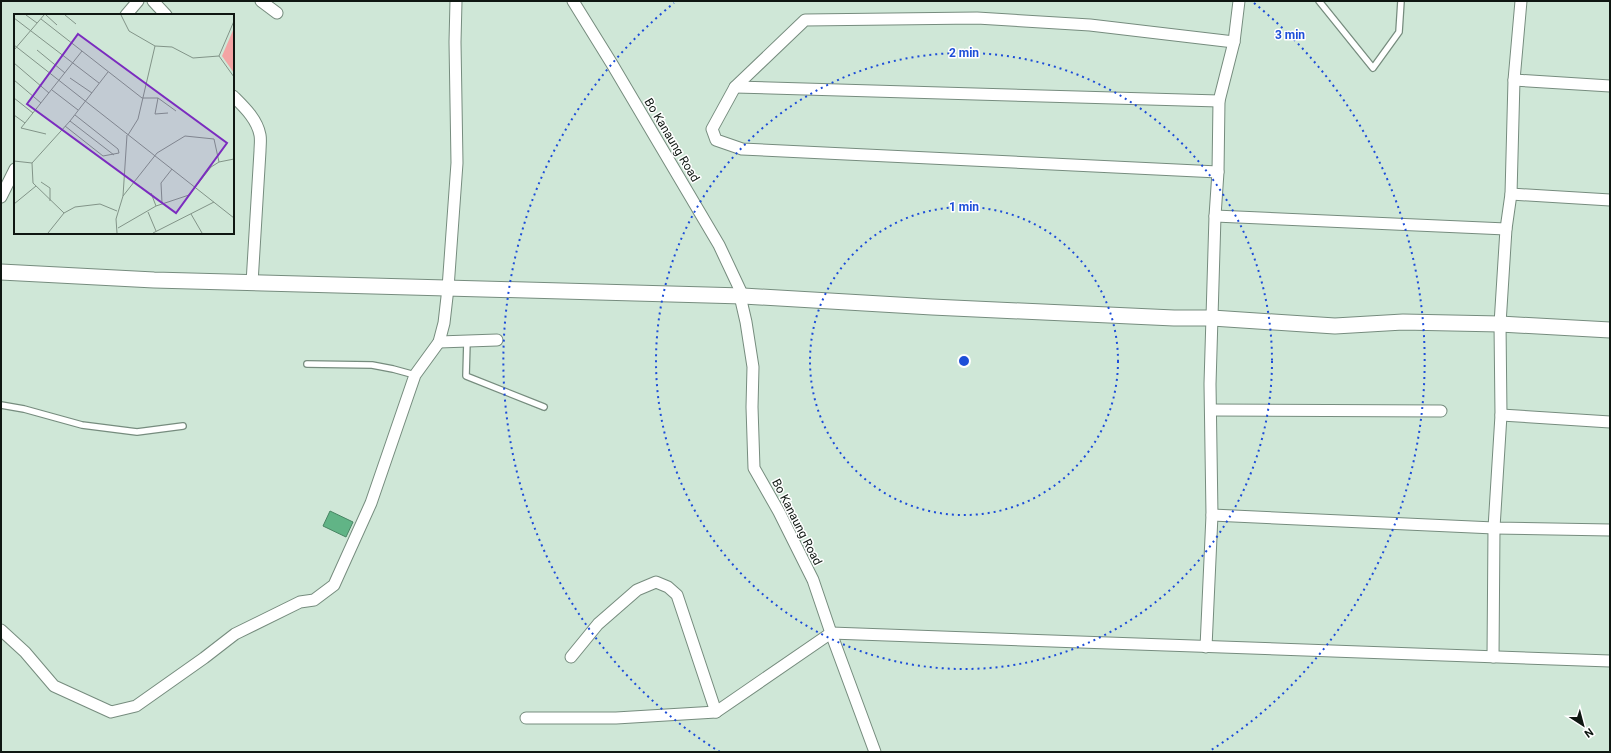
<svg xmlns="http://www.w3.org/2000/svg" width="1611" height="753" font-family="Roboto,sans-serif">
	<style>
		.water { fill: #61b486; stroke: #488563 }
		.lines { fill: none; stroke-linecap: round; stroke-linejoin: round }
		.lane-casing { stroke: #768c7e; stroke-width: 8 }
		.street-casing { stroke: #768c7e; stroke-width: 13 }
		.secondary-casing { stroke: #768c7e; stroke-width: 17 }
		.lane { stroke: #fff; stroke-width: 5.5 }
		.street { stroke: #fff; stroke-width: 11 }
		.secondary { stroke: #fff; stroke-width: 15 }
		.ring { fill: none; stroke: #1d4ed8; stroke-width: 2; stroke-dasharray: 2 4 }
		.labels { text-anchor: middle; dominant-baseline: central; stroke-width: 3; stroke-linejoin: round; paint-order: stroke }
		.street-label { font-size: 12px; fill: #0f1712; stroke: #fff }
		.inset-road { fill: none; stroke: #829488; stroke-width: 1 }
		.view { fill: #7b2cbf; fill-opacity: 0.15; stroke: #7b2cbf; stroke-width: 2 }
		.inset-edge { fill: none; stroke: #0f1712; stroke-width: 2 }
		.centre { fill: #1d4ed8; stroke: #fff; stroke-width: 2 }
		.ring-label { font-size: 12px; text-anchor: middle; font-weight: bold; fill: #1d4ed8; stroke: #fff; stroke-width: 3; stroke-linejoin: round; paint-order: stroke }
	</style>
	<rect width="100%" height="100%" fill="#cfe7d7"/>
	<polygon class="water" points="330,511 353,522 346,537 323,526"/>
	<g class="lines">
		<g class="lane-casing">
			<g id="lane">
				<polyline points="1319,1 1373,68 1399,32 1401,1"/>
				<polyline points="467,341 466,376 544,407"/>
				<polyline points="307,364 372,365 393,369 415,375"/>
				<polyline points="1,405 24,409 82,425 137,432 183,426"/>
			</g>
		</g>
		<g class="street-casing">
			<g id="street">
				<polyline points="153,1 166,15"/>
				<polyline points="261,1 277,13"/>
				<polyline points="573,1 612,64 719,245 743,296"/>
				<polyline points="126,15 138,1"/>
				<polyline points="1514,80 1610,86"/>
				<polyline points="735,87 1219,101"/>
				<path d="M233,96C244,107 257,119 260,135C261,140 260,146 260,151L252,283"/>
				<polyline points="1218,172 742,149 716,140 712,129 735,87 805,20 977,18 1090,25 1234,42"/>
				<polyline points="1511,194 1610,200"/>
				<polyline points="1,197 15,169"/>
				<polyline points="1215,216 1506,229"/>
				<polyline points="740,296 746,322 753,367 752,407 754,468 779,512 813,580 831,633 875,752"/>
				<polyline points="439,342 497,340"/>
				<polyline points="1211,410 1441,411"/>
				<polyline points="1501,415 1610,422"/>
				<polyline points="1212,515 1494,528 1610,530"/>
				<polyline points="1,630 25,652 54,686 111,712 136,706 204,658 235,634 300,602 314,600 334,585 371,503 415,375 439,342 444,323 448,288 457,163 455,42 456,1"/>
				<polyline points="1206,647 1212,515 1210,384 1215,216 1218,172 1219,101 1234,42 1239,1"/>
				<polyline points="571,657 598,624 637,590 656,582 668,587 677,595 716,712"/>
				<polyline points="1493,657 1494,528 1501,415 1500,324 1506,229 1511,194 1514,80 1521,1"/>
				<polyline points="526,718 616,718 716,712 831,633 1610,661"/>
			</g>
		</g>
		<g class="secondary-casing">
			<polyline id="secondary" points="1,272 154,280 743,296 932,307 1174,318 1212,318 1335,326 1403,322 1500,324 1610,330"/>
		</g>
		<use href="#lane" class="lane"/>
		<use href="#street" class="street"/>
		<use href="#secondary" class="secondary"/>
	</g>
	<g class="ring">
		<circle cx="964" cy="361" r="154"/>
		<circle cx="964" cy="361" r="308"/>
		<path d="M720 752A461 461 0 0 1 674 3M1254 3A461 461 0 0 1 1208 752"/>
	</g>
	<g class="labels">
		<g class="street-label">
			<text transform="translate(672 140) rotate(59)">Bo Kanaung Road</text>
			<text transform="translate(797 522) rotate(63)">Bo Kanaung Road</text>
		</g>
	</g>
	<g transform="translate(14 14)">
		<rect width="220" height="220" fill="#cfe7d7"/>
		<path d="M220,14V59L208,42Z" fill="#f4a4a4"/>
		<path class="inset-road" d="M12,1L23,9M32,1L43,11M51,1L62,10M107,1L115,17L141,32L158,33L179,44L205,42M0,4L85,69M27,5L128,84H144L162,97M220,7L205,42L220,63M0,31L220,204M0,36L30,1M23,36L51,59M0,49L35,79M56,64L78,79M0,66L27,89M38,76L64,96M0,84L19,99M144,84L141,100L154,99M0,101L11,109M56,107L100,141M51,112L89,142L105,139L104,135L61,101M32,120L7,114L68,37M114,121L124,105L141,32M0,147L18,149M27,168L36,174V187M137,179L142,192M109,182L143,139L171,122L200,125L205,148M148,189L147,169L158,155M0,190L22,172M134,198L142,217M50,199L19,169L18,149L56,107L94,58M177,200L188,219M104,214L142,192L175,181L197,153L205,148L220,145M34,219L50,199L61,193L86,190L103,197M103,219L102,205L109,182L113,121M139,219L200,188"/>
		<path class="view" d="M64,20L213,129L162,199L13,90Z"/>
		<rect width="220" height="220" class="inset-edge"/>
	</g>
	<circle cx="964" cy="361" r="6" class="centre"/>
	<g class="ring-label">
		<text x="1290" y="39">3 min</text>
		<text x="964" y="57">2 min</text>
		<text x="964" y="211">1 min</text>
	</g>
	<rect width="1611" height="753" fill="none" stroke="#0f1712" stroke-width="4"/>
	<g transform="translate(1583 725) rotate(144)" stroke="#ffffff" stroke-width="3" paint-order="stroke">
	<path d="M0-3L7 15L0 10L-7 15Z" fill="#0f1712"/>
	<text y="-6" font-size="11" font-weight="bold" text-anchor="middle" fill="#0f1712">N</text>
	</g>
</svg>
